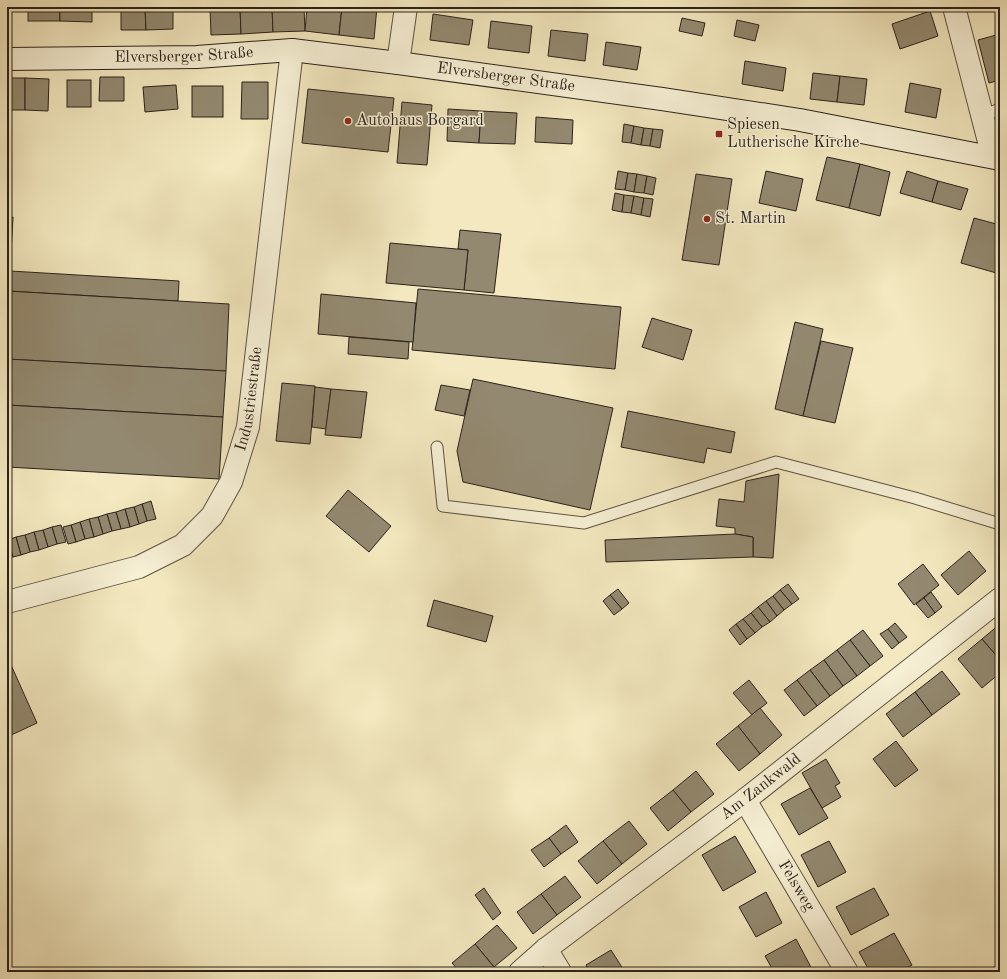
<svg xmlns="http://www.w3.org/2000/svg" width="1007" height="979" font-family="'Old Standard TT',serif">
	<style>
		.building { fill: #938970; stroke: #2b221a }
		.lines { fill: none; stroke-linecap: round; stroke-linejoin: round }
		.lane-casing { stroke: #5d5443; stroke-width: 13 }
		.street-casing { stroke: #5d5443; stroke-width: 24 }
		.secondary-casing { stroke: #2b221a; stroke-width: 24 }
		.lane { stroke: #f7f0d5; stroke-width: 11 }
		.street { stroke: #f7f0d5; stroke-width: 22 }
		.secondary { stroke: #f7f0d5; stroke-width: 22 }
		.poi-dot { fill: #8f2418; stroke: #f7f0d5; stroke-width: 1.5 }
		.labels { text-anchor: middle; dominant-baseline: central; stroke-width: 3; stroke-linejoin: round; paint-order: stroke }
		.street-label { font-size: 16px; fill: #2b221a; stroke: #f7f0d5 }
		.poi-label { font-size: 16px; fill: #2b221a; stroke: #f7f0d5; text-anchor: start }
	</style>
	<rect width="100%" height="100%" fill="#f3e8bf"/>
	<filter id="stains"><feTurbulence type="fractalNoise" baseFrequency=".005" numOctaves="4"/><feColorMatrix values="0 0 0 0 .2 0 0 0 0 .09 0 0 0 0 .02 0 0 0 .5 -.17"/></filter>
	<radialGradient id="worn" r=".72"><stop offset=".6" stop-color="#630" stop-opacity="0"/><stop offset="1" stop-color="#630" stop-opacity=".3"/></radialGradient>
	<g class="building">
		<rect x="28" y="7" width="32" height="14"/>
		<polygon points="60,7 92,7 92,22 60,21"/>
		<polygon points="121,7 145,7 146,30 121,30"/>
		<polygon points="145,7 173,7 173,29 146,30"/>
		<polygon points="210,7 240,7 241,34 211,35"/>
		<polygon points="240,7 272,7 273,32 241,34"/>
		<polygon points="272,7 304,7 305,31 273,32"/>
		<polygon points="307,7 342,7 339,35 305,31"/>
		<polygon points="342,7 377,7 374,39 339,35"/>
		<polygon points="930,11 938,36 900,49 892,24"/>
		<polygon points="433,14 473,20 469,45 430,40"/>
		<polygon points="682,18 705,23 702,36 679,31"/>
		<polygon points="737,20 759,25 755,41 734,36"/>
		<polygon points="491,21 532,26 529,53 488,48"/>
		<polygon points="551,30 588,34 585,61 548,56"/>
		<polygon points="1000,34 1000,80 989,83 978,40"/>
		<polygon points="606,42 641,47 637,70 603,65"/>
		<polygon points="745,61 786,68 783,91 742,84"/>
		<polygon points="813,73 840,76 837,102 810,99"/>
		<polygon points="840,76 867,79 864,105 837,102"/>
		<polygon points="100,77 124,77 124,101 99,101"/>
		<rect x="7" y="78" width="18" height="32"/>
		<polygon points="25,78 49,79 48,111 25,110"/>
		<rect x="67" y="80" width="24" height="27"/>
		<polygon points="242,82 268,82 268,119 241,119"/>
		<polygon points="910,83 941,89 936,118 905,112"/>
		<polygon points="176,85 178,109 145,112 143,87"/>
		<rect x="192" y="86" width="31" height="31"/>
		<polygon points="308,89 394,98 388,152 302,143"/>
		<polygon points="402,102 432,105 427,165 397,163"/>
		<polygon points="448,109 481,111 479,143 447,141"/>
		<polygon points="481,111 517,113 515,144 479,143"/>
		<polygon points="536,117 573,120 572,144 535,142"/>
		<polygon points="624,124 634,126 631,143 622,142"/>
		<polygon points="634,126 644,128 641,145 631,143"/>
		<polygon points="644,128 653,129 650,146 641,145"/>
		<polygon points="653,129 663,130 660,148 650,146"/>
		<polygon points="827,157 860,164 849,208 816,200"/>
		<polygon points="860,164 890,172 880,216 849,208"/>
		<polygon points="618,171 628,173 625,190 615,189"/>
		<polygon points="766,171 803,179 796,211 759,203"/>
		<polygon points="907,171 938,181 932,202 900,193"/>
		<polygon points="628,173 637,174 634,192 625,190"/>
		<polygon points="637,174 647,176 644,193 634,192"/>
		<polygon points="696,174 732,179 719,265 682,260"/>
		<polygon points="647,176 656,178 653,195 644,193"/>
		<polygon points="938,181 968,189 961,210 932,202"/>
		<polygon points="615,193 624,195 622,212 612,210"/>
		<polygon points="624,195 634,196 631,213 622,212"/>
		<polygon points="634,196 644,198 641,215 631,213"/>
		<polygon points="644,198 653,199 650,217 641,215"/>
		<polygon points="7,217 13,217 9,291 7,291"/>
		<polygon points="974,218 1000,225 1000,274 961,263"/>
		<polygon points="460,230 501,234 494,293 464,290 468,250 458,249"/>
		<polygon points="390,243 468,250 464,290 386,283"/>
		<polygon points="10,271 179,281 178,301 9,291"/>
		<polygon points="418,289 621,307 615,369 412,350"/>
		<polygon points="7,291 229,304 226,371 7,359"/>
		<polygon points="321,294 416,303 413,342 318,334"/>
		<polygon points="652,318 692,330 683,360 642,347"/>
		<polygon points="795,322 823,329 803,416 775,409"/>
		<polygon points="349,337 409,342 408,359 348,354"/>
		<polygon points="821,341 853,348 835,423 803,416"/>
		<polygon points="7,359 226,371 223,417 7,405"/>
		<polygon points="473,379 613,408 590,510 463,482 457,451"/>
		<polygon points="282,383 315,386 310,444 276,441"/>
		<polygon points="441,385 470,390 464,416 435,410"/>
		<polygon points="315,387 331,389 326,429 312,427"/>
		<polygon points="331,389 367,392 361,438 325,435"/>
		<polygon points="7,405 223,417 219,479 7,467"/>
		<polygon points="628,411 735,432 731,453 707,448 704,463 621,447"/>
		<polygon points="779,474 773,558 753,557 753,537 735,534 735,528 716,526 719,499 744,502 746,481"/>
		<polygon points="348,490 391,526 369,552 326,516"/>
		<polygon points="151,501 156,519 147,521 142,504"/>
		<polygon points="142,504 147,521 139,524 134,507"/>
		<polygon points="134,507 139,524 130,527 125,509"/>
		<polygon points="125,509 130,527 121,529 116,512"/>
		<polygon points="116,512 121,529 112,531 107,514"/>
		<polygon points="107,514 112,531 103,534 98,517"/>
		<polygon points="98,517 103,534 94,537 89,519"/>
		<polygon points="89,519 94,537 85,539 80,522"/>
		<polygon points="80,522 85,539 76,542 71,525"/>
		<polygon points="61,525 66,542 57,544 52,527"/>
		<polygon points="71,525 76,542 68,544 63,527"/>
		<polygon points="52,527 57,544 48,547 43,530"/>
		<polygon points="43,530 48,547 39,550 34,532"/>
		<polygon points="34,532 39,550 30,552 25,535"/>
		<polygon points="735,534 753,537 753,557 606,562 605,540"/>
		<polygon points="25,535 30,552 21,555 16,537"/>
		<polygon points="16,537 21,555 13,557 8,540"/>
		<polygon points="7,540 13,557 7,559"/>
		<polygon points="969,551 986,571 958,595 941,575"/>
		<polygon points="923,564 939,585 914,605 898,584"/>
		<polygon points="788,584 799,599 792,604 780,590"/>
		<polygon points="618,589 629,603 622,609 610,595"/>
		<polygon points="780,590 792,604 784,610 773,596"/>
		<polygon points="931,592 942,607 935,613 924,598"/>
		<polygon points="610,595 622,609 614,615 603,601"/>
		<polygon points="773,596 784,610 777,616 766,601"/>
		<polygon points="924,598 935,613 928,618 916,604"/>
		<polygon points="434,600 493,616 486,642 427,626"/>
		<polygon points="766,601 777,616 770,622 758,607"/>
		<polygon points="758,607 770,622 762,627 751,613"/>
		<polygon points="751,613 762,627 755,633 743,619"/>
		<polygon points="743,619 755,633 747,639 736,624"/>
		<polygon points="895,623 907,637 899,643 888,629"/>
		<polygon points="736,624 747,639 740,645 729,630"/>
		<polygon points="1000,624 1000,660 982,639"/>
		<polygon points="888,629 899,643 892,649 880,634"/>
		<polygon points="863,630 883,656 870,666 850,640"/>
		<polygon points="982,639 1000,660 1000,673 982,688 958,659"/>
		<polygon points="850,640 870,666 857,676 837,650"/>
		<polygon points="837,650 857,676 843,686 824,660"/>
		<polygon points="7,656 37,723 7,737"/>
		<polygon points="824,660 843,686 830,696 810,670"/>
		<polygon points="810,670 830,696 817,706 797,680"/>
		<polygon points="942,671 960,694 932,715 915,692"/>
		<polygon points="749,680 767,703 752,715 733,693"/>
		<polygon points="797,680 817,706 804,716 784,690"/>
		<polygon points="915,692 932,715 903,737 886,714"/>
		<polygon points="760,708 782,735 760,754 738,726"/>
		<polygon points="738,726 760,754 739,771 716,744"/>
		<polygon points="896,741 918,770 895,787 873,759"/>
		<polygon points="826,759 840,783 835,786 841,797 822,808 802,773"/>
		<polygon points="696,771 714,794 691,812 673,790"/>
		<polygon points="810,788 828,818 799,835 781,804"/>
		<polygon points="673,790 691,812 668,831 650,808"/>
		<polygon points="629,821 647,844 622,864 603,841"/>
		<polygon points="566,825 578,842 561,854 549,838"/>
		<polygon points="735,836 756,872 723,891 702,855"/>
		<polygon points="549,838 561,854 544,867 531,850"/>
		<polygon points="603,841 622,864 597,884 578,861"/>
		<polygon points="829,841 846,872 818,887 801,855"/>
		<polygon points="565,876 581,897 557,915 541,894"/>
		<polygon points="484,888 501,913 493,920 475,895"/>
		<polygon points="874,888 889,915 851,935 836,907"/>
		<polygon points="766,892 782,923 756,937 739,907"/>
		<polygon points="541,894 557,915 533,934 517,912"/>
		<polygon points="497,925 517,948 494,967 475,944"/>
		<polygon points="894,933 912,965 899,972 870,972 859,952"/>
		<polygon points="796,939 813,971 774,972 765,956"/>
		<polygon points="475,944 494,967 488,972 460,972 452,963"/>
		<polygon points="611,950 625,972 590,972 586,965"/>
	</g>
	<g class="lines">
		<g class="lane-casing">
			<g id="lane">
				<polyline points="982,116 1000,109"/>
				<polyline points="437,447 443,506 584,523 776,462 915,498 1000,524"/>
			</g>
		</g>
		<g class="street-casing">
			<g id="street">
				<polyline points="954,7 993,157"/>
				<polyline points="398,63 406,7"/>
				<path id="s1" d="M7,602L139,567L183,545L212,516L231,482L248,427L292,50"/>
				<path id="s2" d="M745,800L847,972"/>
				<polyline points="546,949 560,972"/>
				<path id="s3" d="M520,972L546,949L745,800L1000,599"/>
			</g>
		</g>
		<g class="secondary-casing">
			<g id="secondary">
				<path id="s4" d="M7,59L197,57L292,50L398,63L662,99L800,120L1000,159"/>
			</g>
		</g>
		<use href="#lane" class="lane"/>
		<use href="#street" class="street"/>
		<use href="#secondary" class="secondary"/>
	</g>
	<g class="poi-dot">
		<circle cx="348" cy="121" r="4"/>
		<rect x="715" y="130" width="8" height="8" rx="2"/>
		<circle cx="707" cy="219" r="4"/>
	</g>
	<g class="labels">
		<g class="street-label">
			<text stroke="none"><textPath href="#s4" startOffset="177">Elversberger Straße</textPath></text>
			<text stroke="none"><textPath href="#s4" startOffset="501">Elversberger Straße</textPath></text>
			<text stroke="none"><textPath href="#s1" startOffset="351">Industriestraße</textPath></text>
			<text stroke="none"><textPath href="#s3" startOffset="304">Am Zankwald</textPath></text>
			<text stroke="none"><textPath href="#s2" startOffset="100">Felsweg</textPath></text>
		</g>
		<g class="poi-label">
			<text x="356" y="121">Autohaus Borgard</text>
			<text x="727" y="125">Spiesen<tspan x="727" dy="18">Lutherische Kirche</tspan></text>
			<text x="715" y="219">St. Martin</text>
		</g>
	</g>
	<rect width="1007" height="979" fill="none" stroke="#f3e8bf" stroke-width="24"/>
	<rect x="8" y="8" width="991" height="963" fill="none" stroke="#2b221a" stroke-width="2"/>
	<rect x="12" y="12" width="983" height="955" fill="none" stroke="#2b221a"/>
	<rect width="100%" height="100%" filter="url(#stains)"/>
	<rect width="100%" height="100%" fill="url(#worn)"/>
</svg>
